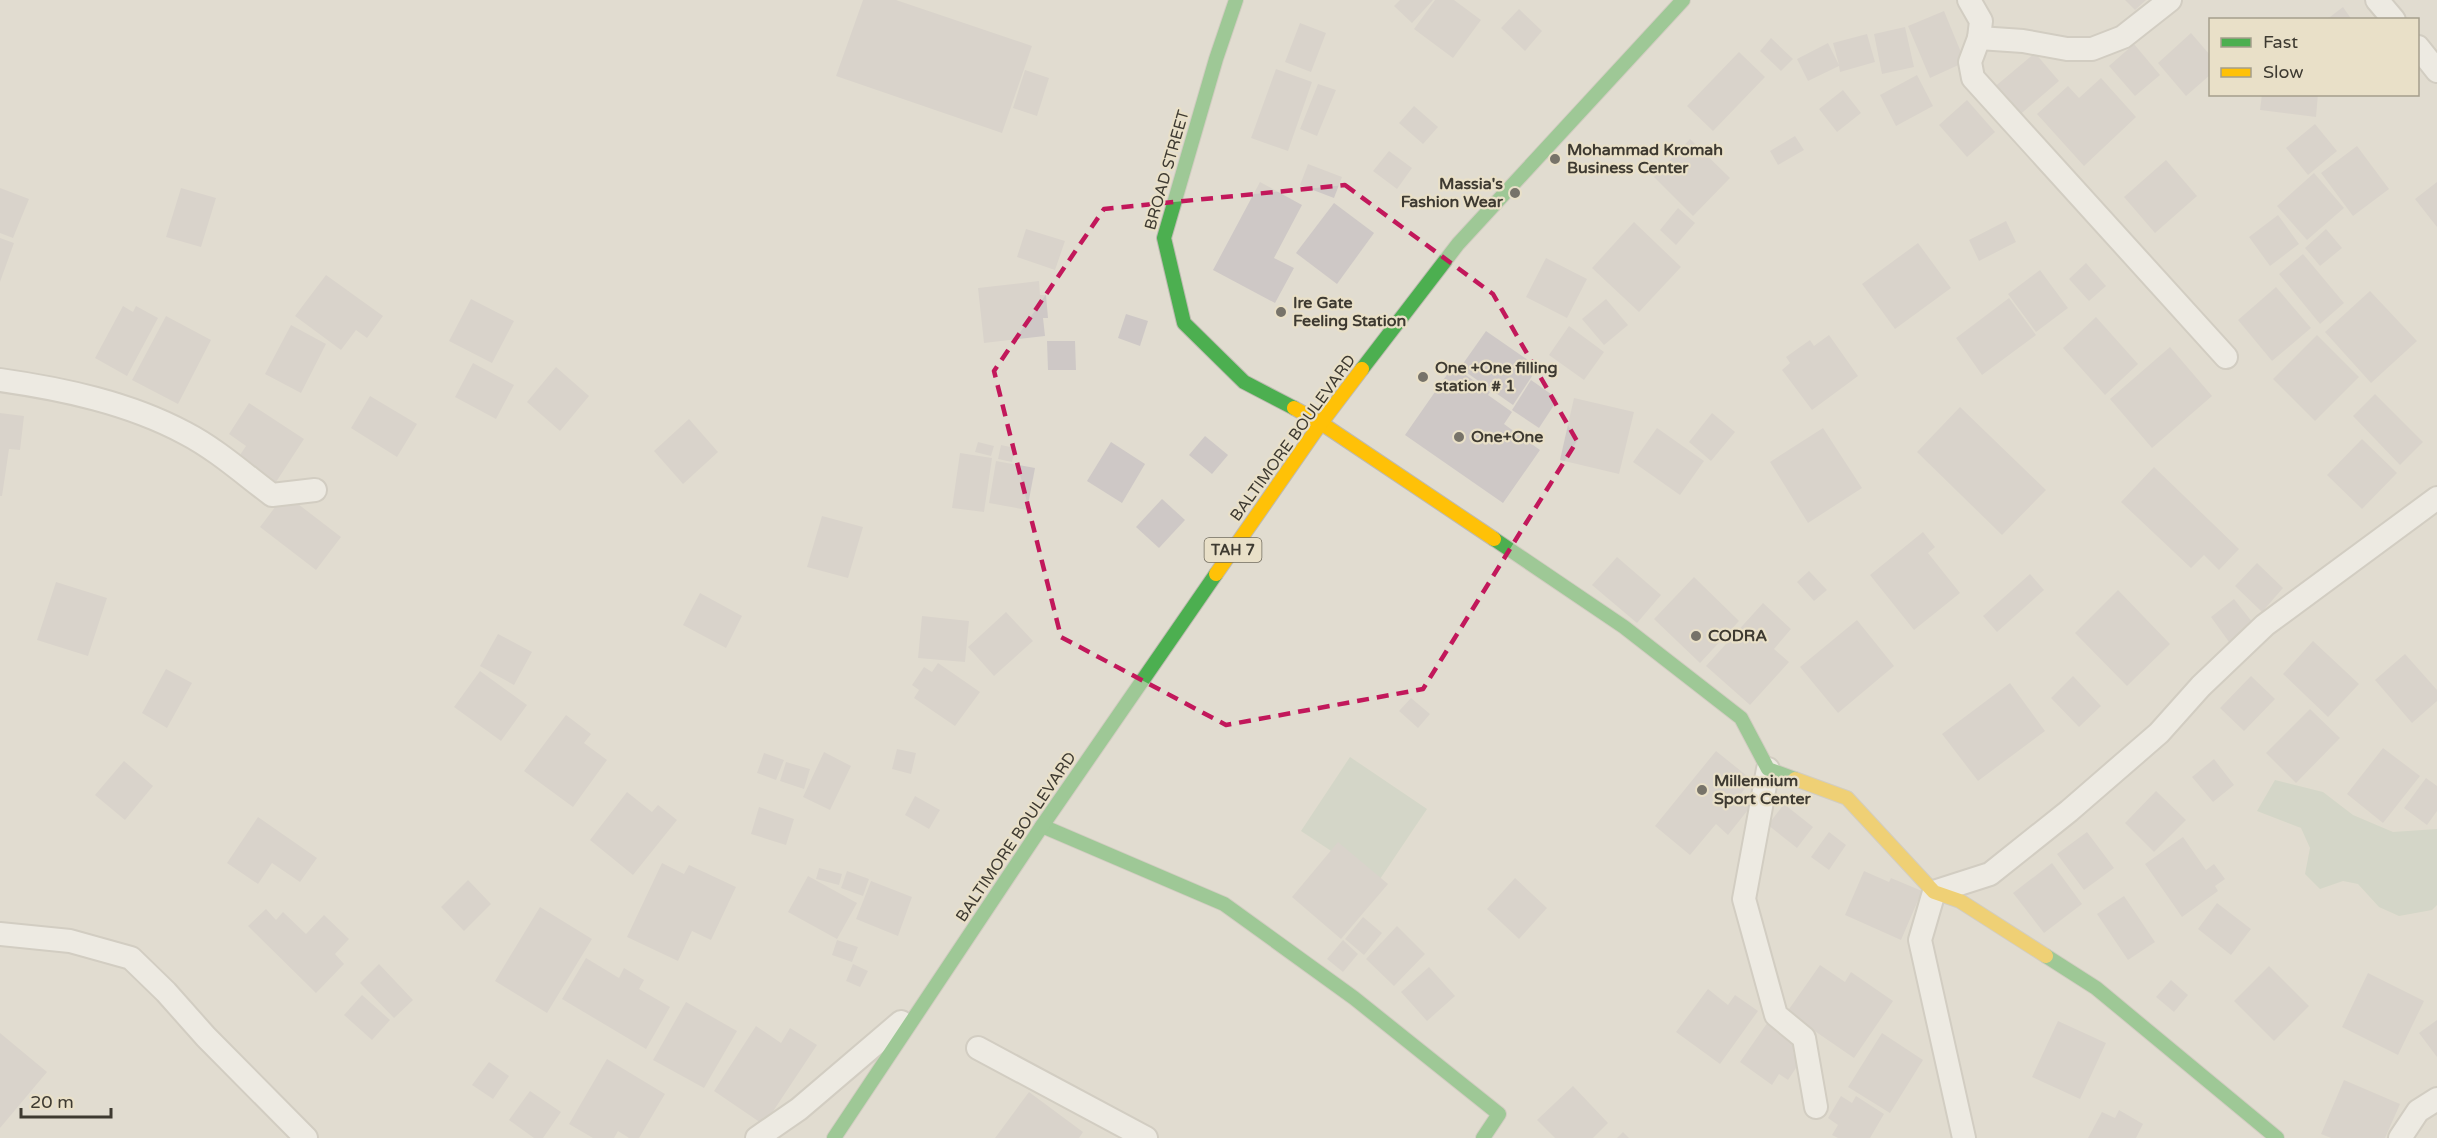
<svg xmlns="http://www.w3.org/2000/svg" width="2437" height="1138" font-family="'Varela Round',sans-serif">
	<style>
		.green { fill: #c3cfbe }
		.building { fill: #cec8c6 }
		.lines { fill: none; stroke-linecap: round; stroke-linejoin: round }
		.street-casing { stroke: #bebab1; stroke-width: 26 }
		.fast-casing { stroke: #bebab1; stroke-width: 16 }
		.slow-casing { stroke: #bebab1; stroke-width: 16 }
		.street { stroke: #fafaf8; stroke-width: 22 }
		.fast { stroke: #4caf50; stroke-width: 14 }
		.slow { stroke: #ffc107; stroke-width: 14 }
		.marked { fill: none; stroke: #c2185b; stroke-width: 4.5; stroke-dasharray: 12 8; stroke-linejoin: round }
		.poi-dot { fill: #777369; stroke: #e9e0c8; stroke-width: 2 }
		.labels { text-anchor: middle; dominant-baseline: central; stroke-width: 4.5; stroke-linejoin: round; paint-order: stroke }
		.shield { fill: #e9e0c8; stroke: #716c5e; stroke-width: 1.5 }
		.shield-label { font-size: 15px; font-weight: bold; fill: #3e3a31 }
		.poi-label { font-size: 16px; font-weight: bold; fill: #3e3a31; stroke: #e9e0c8; text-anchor: start }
		.street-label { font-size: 16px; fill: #3e3a31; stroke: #e9e0c8 }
	</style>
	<rect width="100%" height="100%" fill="#e1dcd0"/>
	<g class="green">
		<polygon points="1350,757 1427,809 1378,882 1301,831"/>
		<polygon points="2275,780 2323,792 2353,815 2393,832 2437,829 2437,905 2432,910 2399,916 2379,907 2358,884 2343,881 2320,889 2305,874 2310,848 2301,828 2257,811"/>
	</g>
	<g class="building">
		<polygon points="863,0 896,0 1032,46 1002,133 836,76"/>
		<polygon points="1400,0 1433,0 1412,23 1394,6"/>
		<polygon points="1435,0 1454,0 1481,20 1453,58 1414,29"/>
		<polygon points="2125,0 2146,0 2135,10"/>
		<polygon points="2343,7 2352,20 2326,20"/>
		<polygon points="1519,9 1542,31 1525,51 1501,28"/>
		<polygon points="1944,11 1965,62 1930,78 1908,26"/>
		<polygon points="1300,23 1326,33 1311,72 1285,62"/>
		<polygon points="1905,27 1914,67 1882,74 1874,34"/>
		<polygon points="2191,33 2210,55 2210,75 2186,96 2158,63"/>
		<polygon points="1867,34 1875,62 1840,72 1839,66 1808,81 1797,59 1828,43 1839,65 1833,43"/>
		<polygon points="1771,38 1793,59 1781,71 1760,51"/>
		<polygon points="2134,44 2160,75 2135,96 2109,66"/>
		<polygon points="1739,52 1765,77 1713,131 1687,106"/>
		<polygon points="2035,53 2059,81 2016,118 1992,89"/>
		<polygon points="1276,69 1312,82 1288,151 1251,138"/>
		<polygon points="1025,70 1049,78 1037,116 1013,108"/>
		<polygon points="1917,75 1933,106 1896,126 1880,95"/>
		<polygon points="2101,78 2136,117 2084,166 2037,114 2068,86 2079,98"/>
		<polygon points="1318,84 1336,90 1317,136 1300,129"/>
		<polygon points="1843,90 1861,113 1837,132 1819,109"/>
		<polygon points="2262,94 2318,94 2316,117 2260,110"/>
		<polygon points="1967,100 1995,132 1967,157 1939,125"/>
		<polygon points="1414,106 1438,127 1423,144 1399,123"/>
		<polygon points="2315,124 2337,151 2308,175 2286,148"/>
		<polygon points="1795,136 1804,150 1778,165 1770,151"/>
		<polygon points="1690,139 1730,178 1693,216 1654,177"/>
		<polygon points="2357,146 2389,189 2353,216 2321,173"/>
		<polygon points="1389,151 1412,168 1397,189 1373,171"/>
		<polygon points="2166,160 2197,196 2155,233 2124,197"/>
		<polygon points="1308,164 1342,177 1334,198 1300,185"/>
		<polygon points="2314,173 2344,208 2307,240 2277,206"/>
		<polygon points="1260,182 1302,205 1274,258 1294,268 1275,303 1213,270"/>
		<polygon points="2437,182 2437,227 2415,199"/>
		<polygon points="0,188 29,199 13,238 0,233"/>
		<polygon points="181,188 216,198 201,247 166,237"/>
		<polygon points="1334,203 1374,233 1337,284 1296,253"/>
		<polygon points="1678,208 1695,223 1676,245 1660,230"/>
		<polygon points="2278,215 2299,244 2270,266 2249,237"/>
		<polygon points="2006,221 2016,242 1979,261 1969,240"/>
		<polygon points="1634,222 1681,267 1639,312 1592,268"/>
		<polygon points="1026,229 1065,241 1055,270 1017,257"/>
		<polygon points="2326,229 2342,248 2320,266 2305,248"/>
		<polygon points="0,238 14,243 0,282"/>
		<polygon points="1918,243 1951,288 1895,329 1862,284"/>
		<polygon points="2303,254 2344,303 2320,324 2279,274"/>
		<polygon points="1546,258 1587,279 1567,318 1526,297"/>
		<polygon points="2086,263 2106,286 2089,301 2069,279"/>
		<polygon points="2040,270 2068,308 2036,332 2008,294"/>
		<polygon points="326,275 383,316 367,338 356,330 341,350 295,316"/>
		<polygon points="1039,281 1040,295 1046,295 1048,318 1043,318 1045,336 984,343 978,288"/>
		<polygon points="2276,287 2311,328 2272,361 2238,320"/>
		<polygon points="2370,291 2417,341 2371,383 2325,332"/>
		<polygon points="2009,298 2036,335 1982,375 1956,338"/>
		<polygon points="471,299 514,321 492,363 449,341"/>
		<polygon points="1606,299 1628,325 1604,345 1582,319"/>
		<polygon points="123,306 133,312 136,306 158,318 127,376 95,358"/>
		<polygon points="1126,314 1148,321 1140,346 1118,338"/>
		<polygon points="166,316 211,340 178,404 132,380"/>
		<polygon points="2096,317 2138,364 2105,395 2063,348"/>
		<polygon points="291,325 326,344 301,393 265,374"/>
		<polygon points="1569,326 1604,352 1584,380 1549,355"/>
		<polygon points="1486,331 1538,367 1513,405 1460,368"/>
		<polygon points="1829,335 1858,376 1812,410 1782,370 1790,363 1786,357 1810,340 1814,346"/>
		<polygon points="2317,335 2359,377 2315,421 2273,379"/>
		<polygon points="1047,341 1075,341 1076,370 1048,370"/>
		<polygon points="2170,347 2212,396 2152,448 2110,399"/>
		<polygon points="473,363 514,385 496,419 455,397"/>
		<polygon points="1453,366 1490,392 1488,395 1512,412 1504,424 1540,450 1503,503 1405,435"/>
		<polygon points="556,367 589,396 560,431 527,402"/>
		<polygon points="1531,380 1558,399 1539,428 1512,410"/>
		<polygon points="2375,394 2423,442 2400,465 2353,416"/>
		<polygon points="370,396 417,424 397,457 351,428"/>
		<polygon points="1574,398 1634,412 1619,474 1560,460"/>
		<polygon points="249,403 304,439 276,482 238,458 246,446 229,434"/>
		<polygon points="1960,407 2046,490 2002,535 1917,452"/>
		<polygon points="0,413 24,416 20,450 9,449 2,496 0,496"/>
		<polygon points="1712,413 1735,432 1711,461 1689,442"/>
		<polygon points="689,419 718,452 683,484 654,451"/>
		<polygon points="1657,428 1704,461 1680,495 1633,462"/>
		<polygon points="1823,428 1862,488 1808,523 1770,462"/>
		<polygon points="1205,436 1228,455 1212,474 1189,455"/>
		<polygon points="2362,439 2397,473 2362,509 2327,475"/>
		<polygon points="978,442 994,446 991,456 975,452"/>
		<polygon points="1111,442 1145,464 1122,503 1087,481"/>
		<polygon points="1001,445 1015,448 1012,462 998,459"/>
		<polygon points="960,453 992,458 984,512 952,508"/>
		<polygon points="996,461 1035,468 1027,510 989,503"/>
		<polygon points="2154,467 2239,549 2219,570 2204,555 2191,568 2121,502"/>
		<polygon points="285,494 341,537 316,570 260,527"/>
		<polygon points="1162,499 1185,520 1159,548 1136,527"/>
		<polygon points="822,516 863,527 848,578 807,567"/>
		<polygon points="1923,532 1935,547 1928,553 1960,593 1914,630 1870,575"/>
		<polygon points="1617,557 1661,595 1637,623 1592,585"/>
		<polygon points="2257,563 2283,588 2262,612 2235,586"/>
		<polygon points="1809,571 1827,590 1814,601 1797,582"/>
		<polygon points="2030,574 2044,590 1997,632 1983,616"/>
		<polygon points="1694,577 1739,621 1700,663 1654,619"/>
		<polygon points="56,582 107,598 88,656 37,640"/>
		<polygon points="2118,590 2170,644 2127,686 2075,633"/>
		<polygon points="700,593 742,616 726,648 683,625"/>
		<polygon points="2234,599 2253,623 2229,642 2211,617"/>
		<polygon points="1763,603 1791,629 1774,649 1789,662 1750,705 1706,666"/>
		<polygon points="1006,612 1033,641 994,676 968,647"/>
		<polygon points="922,616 969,621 965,662 918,658"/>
		<polygon points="1857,620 1894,666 1838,713 1800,667"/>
		<polygon points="498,634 532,652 514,685 480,666"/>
		<polygon points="2313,641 2359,684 2328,717 2283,674"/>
		<polygon points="2405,654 2437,690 2437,701 2412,723 2375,680"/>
		<polygon points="938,663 980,692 955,726 914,698 919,690 912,685 924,667 932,672"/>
		<polygon points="166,669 192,683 167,728 142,713"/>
		<polygon points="480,671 527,705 501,741 454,707"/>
		<polygon points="2073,676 2101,706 2079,727 2051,698"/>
		<polygon points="2251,676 2275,699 2244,731 2220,708"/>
		<polygon points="2010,683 2045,731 1978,781 1942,734"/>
		<polygon points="1411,698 1430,714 1418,728 1399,711"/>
		<polygon points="2310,709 2340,738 2296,783 2266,753"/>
		<polygon points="566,715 591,734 584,743 607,760 573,807 524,771"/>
		<polygon points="2383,748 2420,776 2383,823 2347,794"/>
		<polygon points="897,749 916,753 911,774 892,769"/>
		<polygon points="1716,751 1752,780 1739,796 1751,806 1728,835 1716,824 1690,855 1655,826"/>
		<polygon points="824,752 851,766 830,810 803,797"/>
		<polygon points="764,753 784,760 776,780 757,773"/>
		<polygon points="2214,759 2234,785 2213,802 2192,777"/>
		<polygon points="124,761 153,786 125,820 95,795"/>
		<polygon points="786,762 810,769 804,789 780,781"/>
		<polygon points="2426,778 2437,786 2437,811 2427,825 2404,808"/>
		<polygon points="2156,791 2186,820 2154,852 2125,823"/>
		<polygon points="627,792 652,812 658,805 677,820 633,875 590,840"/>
		<polygon points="915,796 940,810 929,829 905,815"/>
		<polygon points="1784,804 1813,827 1797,848 1768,825"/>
		<polygon points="759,807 794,819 786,845 751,834"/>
		<polygon points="258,817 317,858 300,882 272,863 258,884 227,863"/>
		<polygon points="1829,832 1846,845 1829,870 1811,857"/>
		<polygon points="2087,832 2114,868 2084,890 2057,854"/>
		<polygon points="2183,837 2206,870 2214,864 2225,879 2215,886 2218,891 2182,917 2145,864"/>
		<polygon points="1338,842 1388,884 1341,939 1292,897"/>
		<polygon points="662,863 684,874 689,865 736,887 711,940 692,931 678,961 627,937"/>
		<polygon points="2052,863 2082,904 2044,933 2013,893"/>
		<polygon points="819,868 842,874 839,885 816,879"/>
		<polygon points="847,871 869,879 863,896 841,888"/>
		<polygon points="1864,871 1889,882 1891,878 1922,891 1901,940 1845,915"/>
		<polygon points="808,876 857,903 837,939 788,912"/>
		<polygon points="1515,878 1547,908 1519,939 1487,909"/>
		<polygon points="468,880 491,904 464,931 441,907"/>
		<polygon points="871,881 912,897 898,936 856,919"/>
		<polygon points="2124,896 2155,942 2128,960 2097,914"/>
		<polygon points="2217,903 2251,929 2231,955 2198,929"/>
		<polygon points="540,907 592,939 547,1013 495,981"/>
		<polygon points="266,909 276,920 283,912 306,934 324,915 349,939 335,954 344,964 316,993 248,926"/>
		<polygon points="1363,917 1382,933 1364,955 1345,939"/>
		<polygon points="1397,926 1425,954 1394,986 1366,959"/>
		<polygon points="837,940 858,947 852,962 832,955"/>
		<polygon points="1343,940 1358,954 1343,972 1327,959"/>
		<polygon points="586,958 619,978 624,968 644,980 639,989 670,1007 646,1049 562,999"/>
		<polygon points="379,964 413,1000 394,1018 360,983"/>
		<polygon points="853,964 868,971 860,987 846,981"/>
		<polygon points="1820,965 1845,982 1851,972 1893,1001 1854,1058 1787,1012"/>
		<polygon points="2269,966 2309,1006 2274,1041 2234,1001"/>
		<polygon points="1429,967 1455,996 1427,1021 1401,992"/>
		<polygon points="2368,973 2424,1001 2398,1055 2342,1027"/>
		<polygon points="2171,980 2188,995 2174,1012 2156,997"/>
		<polygon points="1708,989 1728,1005 1735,995 1758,1011 1720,1064 1676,1032"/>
		<polygon points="362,995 390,1020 372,1040 344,1015"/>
		<polygon points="686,1002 737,1031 704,1088 653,1060"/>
		<polygon points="2437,1020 2437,1057 2419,1033"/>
		<polygon points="2058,1021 2106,1043 2080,1099 2032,1077"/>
		<polygon points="1768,1022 1799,1045 1793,1053 1802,1059 1788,1080 1779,1074 1772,1085 1740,1062"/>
		<polygon points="756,1026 781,1043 790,1028 817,1045 764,1125 714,1091"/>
		<polygon points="0,1033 47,1072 0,1128"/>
		<polygon points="1882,1033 1923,1060 1890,1113 1848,1087"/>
		<polygon points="607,1059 665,1094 639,1138 629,1138 618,1131 614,1138 593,1138 569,1124"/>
		<polygon points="489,1062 509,1076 493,1099 472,1085"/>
		<polygon points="2344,1080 2400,1104 2385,1138 2331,1138 2321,1134"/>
		<polygon points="1573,1086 1608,1123 1593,1138 1555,1138 1537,1120"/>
		<polygon points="530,1091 561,1112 543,1138 534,1138 509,1120"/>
		<polygon points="1029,1092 1083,1132 1079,1138 995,1138"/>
		<polygon points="1841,1096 1852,1103 1856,1096 1884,1114 1870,1138 1838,1138 1832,1135 1838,1125 1828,1118"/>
		<polygon points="2119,1110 2143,1124 2136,1138 2088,1138 2102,1112 2115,1118"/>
		<polygon points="1623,1132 1629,1138 1617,1138"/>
	</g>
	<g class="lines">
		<g class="street-casing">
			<g id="street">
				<polyline points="1969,0 1981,21 1979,38 1970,62 1973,78 2226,357"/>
				<polyline points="2377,0 2394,20"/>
				<polyline points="1979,38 2023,41 2067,49 2092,49 2123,37 2170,0"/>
				<polyline points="2418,47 2437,71"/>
				<path d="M0,380C63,389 129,403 185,433C216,449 244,474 272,495L315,490"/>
				<polyline points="1768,769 1744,899 1776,1015 1804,1038 1816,1107"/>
				<polyline points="0,934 70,941 131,958 166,992 206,1037 306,1138"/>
				<polyline points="978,1048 1146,1138"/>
				<polyline points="757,1138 799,1109 901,1022"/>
				<polyline points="1964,1138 1920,940 1934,892 1990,874 2069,811 2159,733 2201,686 2265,625 2437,498"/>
				<polyline points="2400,1138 2418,1111 2437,1099"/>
			</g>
		</g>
		<g class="fast-casing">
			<g id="fast">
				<polyline points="1236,0 1216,59 1164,238 1184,323 1244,382 1294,408"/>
				<polyline points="1362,369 1458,244 1683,0"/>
				<polyline points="1494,539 1624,627 1741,718 1768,769 1795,779"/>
				<polyline points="1042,826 1224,904 1354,998 1499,1114 1483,1138"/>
				<polyline points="2046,956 2096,988 2277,1138"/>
				<polyline points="834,1138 1042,826 1216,574"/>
			</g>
		</g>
		<g class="slow-casing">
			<g id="slow">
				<polyline points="1294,408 1321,423 1494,539"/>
				<polyline points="1216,574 1321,423 1362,369"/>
				<polyline points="1795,779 1847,798 1934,892 1960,901 2046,956"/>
			</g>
		</g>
		<use href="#street" class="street"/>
		<use href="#fast" class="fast"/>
		<use href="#slow" class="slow"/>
	</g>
	<path d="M0 0H2437V1138H0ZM1345,185L1493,294L1577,441L1423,689L1226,725L1061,637L994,371L1104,209Z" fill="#e1dcd0" fill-opacity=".55" fill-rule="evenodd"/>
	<path class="marked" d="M1345,185L1493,294L1577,441L1423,689L1226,725L1061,637L994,371L1104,209Z"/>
	<g class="poi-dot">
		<circle cx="1555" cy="159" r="6"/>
		<circle cx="1515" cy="193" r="6"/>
		<circle cx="1281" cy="312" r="6"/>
		<circle cx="1423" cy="377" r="6"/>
		<circle cx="1459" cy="437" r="6"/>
		<circle cx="1696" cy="636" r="6"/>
		<circle cx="1702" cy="790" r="6"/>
	</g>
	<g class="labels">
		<rect class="shield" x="1204.5" y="538" width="57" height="24" rx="4.5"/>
		<g class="shield-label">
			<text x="1233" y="550">TAH 7</text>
		</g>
		<g class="poi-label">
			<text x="1567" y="150">Mohammad Kromah<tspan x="1567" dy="18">Business Center</tspan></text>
			<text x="1503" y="184" text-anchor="end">Massia's<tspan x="1503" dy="18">Fashion Wear</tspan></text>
			<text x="1293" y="303">Ire Gate<tspan x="1293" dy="18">Feeling Station</tspan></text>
			<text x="1435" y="368">One +One filling<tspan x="1435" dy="18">station # 1</tspan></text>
			<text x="1471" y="437">One+One</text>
			<text x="1708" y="636">CODRA</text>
			<text x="1714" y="781">Millennium<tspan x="1714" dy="18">Sport Center</tspan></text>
		</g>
		<g class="street-label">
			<text transform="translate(1167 170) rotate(-74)">BROAD STREET</text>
			<text transform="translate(1293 438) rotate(-54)">BALTIMORE BOULEVARD</text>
			<text transform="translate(1016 837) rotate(-56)">BALTIMORE BOULEVARD</text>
		</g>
	</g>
	<rect x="2209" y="18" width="210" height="78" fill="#e9e0c8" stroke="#a59e8c" stroke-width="1.5"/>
	<rect x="2221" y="38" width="30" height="9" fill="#4caf50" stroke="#a59e8c" stroke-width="1.5"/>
	<text x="2263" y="48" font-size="18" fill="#3e3a31">Fast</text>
	<rect x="2221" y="68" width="30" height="9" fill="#ffc107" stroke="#a59e8c" stroke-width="1.5"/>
	<text x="2263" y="78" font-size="18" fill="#3e3a31">Slow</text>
	<path d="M21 1108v9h90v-9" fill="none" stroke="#3e3a31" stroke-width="3"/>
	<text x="30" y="1108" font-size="18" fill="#3e3a31" stroke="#e9e0c8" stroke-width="4.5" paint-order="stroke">20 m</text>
</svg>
